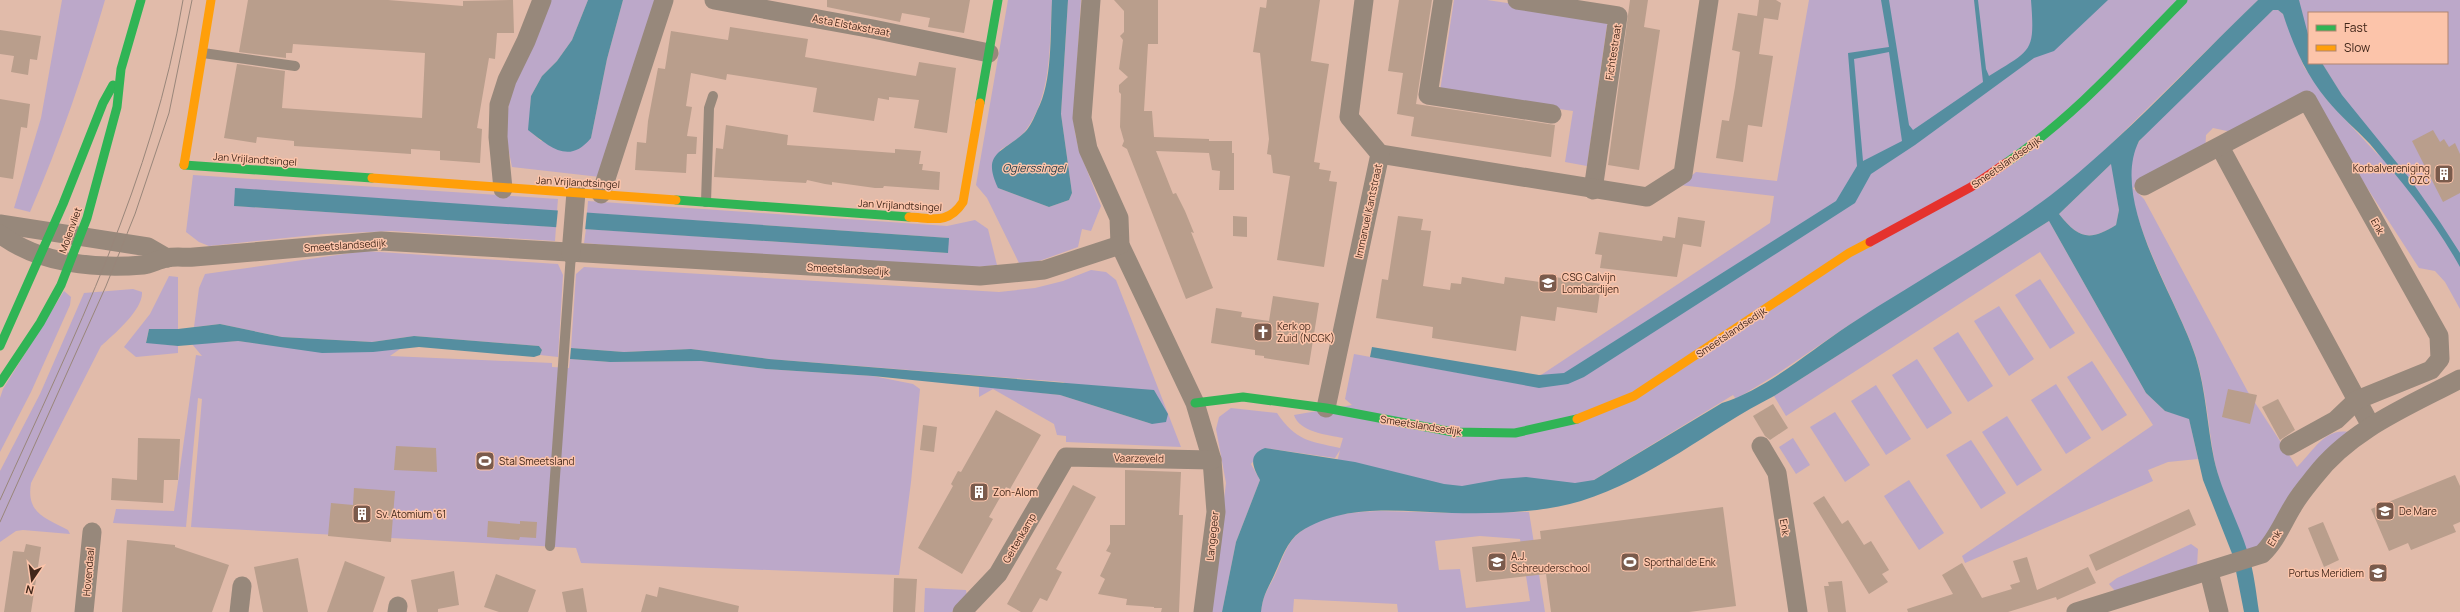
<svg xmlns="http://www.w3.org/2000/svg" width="2460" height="612" font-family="Manrope,sans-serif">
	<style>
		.green { fill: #bca8c9; fill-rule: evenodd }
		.water { fill: #558ea0; fill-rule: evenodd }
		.pier { fill: #e1bbaa }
		.building { fill: #b99e8c }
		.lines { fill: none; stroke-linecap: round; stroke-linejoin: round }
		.lane { stroke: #97887b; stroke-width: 10 }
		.street { stroke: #97887b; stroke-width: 19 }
		.fast { stroke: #30b455; stroke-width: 9 }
		.slow { stroke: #ff9f0a; stroke-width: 9 }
		.jam { stroke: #e5322d; stroke-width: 9 }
		.tram { stroke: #99867a; stroke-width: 1 }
		.labels { text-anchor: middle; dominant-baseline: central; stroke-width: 3; stroke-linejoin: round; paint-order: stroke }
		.street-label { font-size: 10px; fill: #42271a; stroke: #fcc4aa }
		.poi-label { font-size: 10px; fill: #42271a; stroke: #fcc4aa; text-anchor: start }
		.water-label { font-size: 11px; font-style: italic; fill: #27424e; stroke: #fcc4aa }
	</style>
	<rect width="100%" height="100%" fill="#e1bbaa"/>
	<g class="green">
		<path d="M62,0H105C84,72 60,143 30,212L14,208L41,118Z"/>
		<polygon points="546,0 588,0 572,40 557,61 542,76 531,96 529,130 541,141 591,138 607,59 623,0 656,0 600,177 512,167 504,127 514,81"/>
		<path d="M1008,0H1052C1049,43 1053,93 1026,130C1020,138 1008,145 1000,150L998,188L1049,207L1069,200L1072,193L1061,114L1068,0H1081L1074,113L1075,133L1079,150L1101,206L1091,231L1082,229L1078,247L1042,260L1020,265L987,198L976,185Z"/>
		<polygon points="1454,0 1487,0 1608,18 1587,166 1565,162 1573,111 1440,91"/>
		<path d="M1809,0H2258L2056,198L1849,325L1777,374L1736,399L1733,395L1579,489L1496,497L1337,462L1340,450L1335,458L1265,448L1251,464L1260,480L1236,542L1222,612H1210L1226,483L1216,429L1219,417L1231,408L1277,413C1296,441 1309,441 1340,448L1343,438C1328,435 1299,432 1294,415L1352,405L1345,399L1354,354L1526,385L1770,223L1774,196L1680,185L1696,172L1777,181Z"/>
		<path d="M2299,0H2460V309L2445,282L2435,271L2419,268L2307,95L2233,136L2227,131L2213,128L2206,135L2205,155L2133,188L2144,199L2248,392L2297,467C2312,453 2324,428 2348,432L2261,547L2247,552C2237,524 2219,486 2214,458C2208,424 2206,390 2196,357C2179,304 2118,208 2132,155C2139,128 2247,34 2273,10H2278L2283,14L2304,67L2327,100L2379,156L2322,63H2447V13H2309V39L2292,10Z"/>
		<path d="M2112,163L2119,210L2116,225C2089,242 2078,238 2059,214Z"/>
		<polygon points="193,175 558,199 557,211 235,189 235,206 556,227 555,241 392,231 324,234 209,246 199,242 186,232"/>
		<polygon points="588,201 947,226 975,220 988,229 997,265 976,267 664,250 584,243 586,229 948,253 948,238 587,213"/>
		<polygon points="2049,221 2146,393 2165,411 2189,418 2198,459 2168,462 2148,470 2153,481 1965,563 1962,556 2153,425 2040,252 1786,416 1774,396"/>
		<polygon points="365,251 558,264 563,275 558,357 540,355 542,350 539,346 414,336 372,342 282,337 220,324 194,327 199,288 205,274"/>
		<polygon points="584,267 999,292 1035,288 1063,281 1091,270 1106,272 1116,280 1181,447 1066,442 1066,436 1057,435 1054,424 993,389 979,397 979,386 1060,395 1152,424 1063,382 769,359 691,349 624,352 571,348 576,274"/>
		<polygon points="169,276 178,277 178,329 149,329 146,342 178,346 178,353 136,357 124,347 150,314"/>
		<polygon points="2040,279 2075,333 2050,349 2015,295"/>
		<path d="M133,289L142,292C143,310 114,334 101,346L31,483C26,513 45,518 68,530L70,534L23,530L16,531L0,542V471L40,394L84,293Z"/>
		<polygon points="64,291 71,297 70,305 31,392 0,452 0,398 3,389"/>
		<polygon points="1999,306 2034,359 2009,376 1974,321"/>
		<polygon points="1958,332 1993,386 1968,402 1933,348"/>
		<polygon points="238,341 328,352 400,349 390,356 552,363 552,367 569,368 570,359 610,362 701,361 766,369 873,376 913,384 920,389 911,482 899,575 581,563 576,548 191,527 202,399 198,398 186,527 113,523 116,509 174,511 196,355 202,356 192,344"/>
		<polygon points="1917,359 1952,413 1927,429 1892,375"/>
		<polygon points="2092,361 2127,415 2102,431 2067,377"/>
		<polygon points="2056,384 2091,438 2066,454 2031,400"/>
		<polygon points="1876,385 1911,439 1886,455 1851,401"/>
		<polygon points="1835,412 1870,465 1845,482 1810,427"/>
		<polygon points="2007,416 2042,470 2017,486 1982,432"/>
		<polygon points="1793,438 1810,465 1796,474 1779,447"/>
		<polygon points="1971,440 2006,493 1981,509 1946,455"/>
		<polygon points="1909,480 1944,533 1919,550 1884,496"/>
		<path d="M1380,511L1453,513L1529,512L1545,612H1398L1397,604L1294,599L1293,612H1261C1263,593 1269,589 1276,573C1282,560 1287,542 1299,533C1322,514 1352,512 1380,511ZM1480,536L1520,539L1530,601L1466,608L1460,569L1439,570L1435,541Z"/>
		<polygon points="2191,544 2198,549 2197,566 2115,591 2109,584 2117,578"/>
		<polygon points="925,588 966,590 967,597 952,612 924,612"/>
	</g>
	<g class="water">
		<path d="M588,0H623L607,59L591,138C569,165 550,147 528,130L531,96L542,76L557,61L572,40Z"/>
		<path d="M1052,0H1068L1061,114L1072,193L1069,200L1049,207L998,188C981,152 1003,153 1025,132C1030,127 1034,118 1037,111C1053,82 1050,33 1052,0Z"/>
		<path d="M1881,0H1889L1909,125L1913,130L1983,82L1974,0H1978L1986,69L1989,76C2032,49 2035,53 2031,0H2108L2054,51L2034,58L1915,145L1871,174L1855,203L1584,377L1568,384L1539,388L1370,357L1372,347L1539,375L1564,373L1836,201L1857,166L1848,53L1889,47ZM1889,52L1902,141L1863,161L1854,59Z"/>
		<path d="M2258,0H2299L2309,38V63H2322L2342,95L2410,179L2440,222L2460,253V267C2435,222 2403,183 2370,144C2356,129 2340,116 2327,100C2306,75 2293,45 2283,14L2278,10H2273L2139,141C2109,201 2178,299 2196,358C2206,391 2207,425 2214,459C2221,491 2238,521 2248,553C2254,572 2256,592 2259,612H2244L2233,556L2203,480L2189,419L2165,411L2146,393L2049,221L1774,396C1709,429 1652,479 1581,501C1539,513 1496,514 1452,513C1400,512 1346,502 1300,532C1287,541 1281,560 1275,573C1268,589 1263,594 1261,612H1222L1236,542L1260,480C1253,467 1247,455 1265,448L1355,462L1444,484L1462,486L1501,479L1526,477L1575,483L1594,480L1722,403C1769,388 1808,352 1849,325C1916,281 1987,243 2051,195C2126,137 2189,66 2258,0ZM2111,164L2119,210L2116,225C2089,242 2078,238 2059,214Z"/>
		<polygon points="235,188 949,238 948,253 234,206"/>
		<polygon points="220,324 282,337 372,342 414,336 539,346 542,350 540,355 534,357 419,347 373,352 322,353 238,341 178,346 146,343 149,329 178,329"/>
		<polygon points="571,348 624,352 691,349 769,359 1154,390 1168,414 1166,422 1152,424 1060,395 873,376 766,369 701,361 610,362 570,359"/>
	</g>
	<polygon class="pier" points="558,209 587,211 585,231 556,229"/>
	<g class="building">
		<polygon points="248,0 388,0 463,6 463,1 513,0 514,33 497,33 495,59 489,58 477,128 482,129 480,163 440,160 440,151 411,149 411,154 294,146 294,141 257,137 256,143 224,138 237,64 285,71 282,108 422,118 425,53 293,44 292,53 286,53 286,58 239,52"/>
		<polygon points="827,0 970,0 964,33 928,27 930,18 902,13 900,22 827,7"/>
		<polygon points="1114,0 1158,0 1158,44 1148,44 1144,111 1152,111 1154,137 1209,139 1209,146 1209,141 1232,141 1232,153 1234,153 1234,190 1219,190 1220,171 1212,170 1209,153 1156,151 1173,194 1176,193 1185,211 1194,233 1191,232 1213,288 1186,299 1127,149 1122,146 1124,141 1120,127 1121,94 1119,92 1119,85 1128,77 1119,69 1123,40 1120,36 1124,32 1124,11"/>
		<polygon points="1267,0 1320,0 1311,61 1329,64 1314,162 1320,163 1319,169 1331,171 1329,181 1337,182 1324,267 1277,260 1290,176 1273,173 1271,155 1267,154 1269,139 1260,53 1253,52 1260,7 1266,8"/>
		<polygon points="1399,0 1432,0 1416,104 1555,125 1551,157 1411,136 1414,117 1397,114 1403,73 1388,71"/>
		<polygon points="1630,0 1648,0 1644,27 1660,30 1639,170 1608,165"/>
		<polygon points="1759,0 1776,0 1781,3 1778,20 1764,18 1759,54 1773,56 1762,127 1748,125 1743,162 1716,158 1722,120 1729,121 1735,87 1740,52 1732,50 1738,13 1757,16"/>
		<polygon points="730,27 808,39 805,57 916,76 919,62 956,68 947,133 914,128 919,100 889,97 889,100 878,98 874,121 813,112 817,88 727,74 726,80 691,73 686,106 692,107 687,136 697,137 696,154 687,154 686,173 635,170 637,142 646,143 648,121 658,68 665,69 671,31 728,40"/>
		<polygon points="0,30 41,36 37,60 30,59 28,75 11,72 14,56 0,54"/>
		<polygon points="0,99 30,104 27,128 21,127 13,179 0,177"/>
		<polygon points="726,125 788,135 787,145 895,153 895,149 921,151 919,164 923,164 922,170 940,172 939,190 884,186 883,188 875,188 832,182 832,185 825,184 807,180 806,183 714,177 716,148 723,149"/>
		<polygon points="2433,130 2440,142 2444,139 2449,147 2455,143 2460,154 2460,193 2443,202 2412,141"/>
		<polygon points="1233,216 1247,217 1247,237 1233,236"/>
		<polygon points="1398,216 1423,219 1421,230 1431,231 1423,286 1450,290 1451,283 1461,284 1462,277 1504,284 1505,277 1547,283 1548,276 1601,284 1597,313 1557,307 1555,321 1521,316 1516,351 1432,338 1433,327 1376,318 1382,279 1388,280"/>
		<polygon points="1678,217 1705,221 1701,247 1683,244 1677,277 1600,268 1602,255 1595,254 1599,232 1662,241 1663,236 1675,238"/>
		<polygon points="1273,296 1319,303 1309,365 1264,358 1264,356 1255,355 1255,350 1211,343 1216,308 1242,312 1241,317 1269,321"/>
		<polygon points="2228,389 2257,395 2250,424 2222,417"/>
		<polygon points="2278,399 2295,430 2280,440 2262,407"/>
		<polygon points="1773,404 1788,428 1770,440 1765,436 1753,416"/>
		<polygon points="996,410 1041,435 1010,489 1006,487 989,517 993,519 962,574 918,548 953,486 951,484 958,471 961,472"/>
		<polygon points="923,425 937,427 934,452 920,450"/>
		<polygon points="138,438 180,439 178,480 164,480 163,503 111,500 112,478 137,480"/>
		<polygon points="396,446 436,448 437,472 394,470"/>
		<polygon points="1125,470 1181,472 1179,515 1183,515 1179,612 1161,612 1162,608 1154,608 1154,607 1126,605 1127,599 1098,594 1105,579 1100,576 1111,553 1106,551 1110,544 1110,525 1125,525"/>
		<polygon points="2455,475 2460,486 2460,522 2453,525 2456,532 2411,550 2408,543 2389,551 2371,509"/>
		<polygon points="1073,485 1096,497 1056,569 1062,572 1047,601 1040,598 1032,612 1021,612 1007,604"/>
		<polygon points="354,488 395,491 391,542 328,536 331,503 353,505"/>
		<polygon points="1824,496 1842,524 1848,520 1864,545 1871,541 1889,570 1882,574 1888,582 1869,594 1813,503"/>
		<polygon points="1723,507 1736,606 1689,612 1551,612 1546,574 1476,582 1472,547 1541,539 1540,531"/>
		<polygon points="2189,509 2196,525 2096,571 2089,555"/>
		<polygon points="488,521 520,524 520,526 520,521 537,522 536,538 520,537 519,540 487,537"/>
		<polygon points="2323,522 2339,560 2324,567 2308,528"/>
		<polygon points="127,540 175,545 175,547 229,565 212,612 122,612"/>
		<polygon points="26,544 41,547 31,612 4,612 13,551 24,552"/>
		<polygon points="2027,557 2037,590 2088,567 2096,583 2057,600 2056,597 2008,612 1908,612 1907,609 1953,594 1942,575 1962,563 1982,598 2012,589 2010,585 2020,582 2013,561"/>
		<polygon points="298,558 308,612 263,612 254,567"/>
		<polygon points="345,561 385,577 373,612 327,612"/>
		<polygon points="454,571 459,605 438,609 438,612 417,612 411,580"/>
		<polygon points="496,574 536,590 528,612 499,612 484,607"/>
		<polygon points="894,578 917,579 915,612 893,612"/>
		<polygon points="1842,581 1846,612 1828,612 1824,586 1829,586 1828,582"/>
		<polygon points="659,587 739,606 738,612 641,612 646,594 657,597"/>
		<polygon points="583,588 587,612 566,612 562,592"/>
	</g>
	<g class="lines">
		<g class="lane">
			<polyline points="203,53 295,66"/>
			<polyline points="706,202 709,108 713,96"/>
			<polyline points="550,546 571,254"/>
		</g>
		<g class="street">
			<polyline points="714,0 873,29 989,53"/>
			<polyline points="1091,0 1082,118 1088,149 1119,218 1120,245 1195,403 1212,460 1216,512 1203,612"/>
			<polyline points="1443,0 1428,95 1552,114"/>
			<polyline points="1517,0 1618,16 1593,190"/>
			<polyline points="2220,147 2371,426"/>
			<polyline points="1380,154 1647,197 1683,174 1709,0"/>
			<polyline points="2144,186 2307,100 2439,336 2440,359 2431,370 2357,400 2336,420 2289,446"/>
			<polyline points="503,189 498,137 499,105 507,80 526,41 542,0"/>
			<polyline points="601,194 664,0"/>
			<polyline points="0,224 148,247 167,258"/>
			<path d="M0,234C39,264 96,269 143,265C151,264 159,259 167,258C176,256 185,258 194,257L381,241L980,276L1044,270L1120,245"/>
			<polyline points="571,254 576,192"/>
			<polyline points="1326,408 1380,154 1349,117 1364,0"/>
			<polyline points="1761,446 1777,473 1798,612"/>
			<polyline points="2209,572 2219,612"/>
			<polyline points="84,612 92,532"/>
			<polyline points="239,612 242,586"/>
			<polyline points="397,612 398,606"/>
			<polyline points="962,612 998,574 1066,457 1212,460"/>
			<path d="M2076,612L2262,554C2276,541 2283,522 2293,506C2299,495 2307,486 2315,476C2351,429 2409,406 2460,379"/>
		</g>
		<g class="fast">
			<polyline points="980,103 998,0"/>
			<path d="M2006,163C2073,118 2127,57 2183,0"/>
			<polyline points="184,165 372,178"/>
			<polyline points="676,200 909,217"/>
			<polyline points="0,346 63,204 103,103 113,85"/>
			<polyline points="0,383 40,323 61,285 87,218 117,107 121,69 141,0"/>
			<polyline points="1195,403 1243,397 1326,408 1453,432 1515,433 1577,419"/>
		</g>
		<g class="slow">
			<polyline points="184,165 211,0"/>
			<polyline points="372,178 676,200"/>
			<path d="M909,217C933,218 948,225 963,202L980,103"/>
			<polyline points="1577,419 1634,396 1849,253 1870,242"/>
		</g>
		<polyline class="jam" points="1870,242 1971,187 2006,163"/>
		<g class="tram">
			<path d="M0,500C74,336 153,180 183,0"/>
			<polyline points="0,522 106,286 135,214 169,113 192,0"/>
		</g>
	</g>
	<defs>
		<g id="building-square" transform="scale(1)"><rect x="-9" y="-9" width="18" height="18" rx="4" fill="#7a5b4c" stroke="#fcc4aa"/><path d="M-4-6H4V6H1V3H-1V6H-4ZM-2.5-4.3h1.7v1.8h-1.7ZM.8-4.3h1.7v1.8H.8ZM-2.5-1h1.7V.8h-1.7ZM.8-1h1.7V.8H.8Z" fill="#fff"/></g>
		<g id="school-square" transform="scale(1)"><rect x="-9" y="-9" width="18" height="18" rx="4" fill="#7a5b4c" stroke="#fcc4aa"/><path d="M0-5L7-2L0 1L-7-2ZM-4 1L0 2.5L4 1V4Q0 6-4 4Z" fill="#fff"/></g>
		<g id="church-square" transform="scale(1)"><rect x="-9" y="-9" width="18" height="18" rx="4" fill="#7a5b4c" stroke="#fcc4aa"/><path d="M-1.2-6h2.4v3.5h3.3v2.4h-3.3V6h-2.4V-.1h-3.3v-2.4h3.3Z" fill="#fff"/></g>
		<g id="stadium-square" transform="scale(1)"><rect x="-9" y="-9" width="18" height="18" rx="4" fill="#7a5b4c" stroke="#fcc4aa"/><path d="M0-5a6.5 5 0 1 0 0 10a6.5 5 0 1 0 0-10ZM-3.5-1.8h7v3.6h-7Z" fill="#fff"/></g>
	</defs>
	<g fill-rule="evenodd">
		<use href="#building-square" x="2444" y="174"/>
		<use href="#school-square" x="1548" y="283"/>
		<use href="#church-square" x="1263" y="332"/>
		<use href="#stadium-square" x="485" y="461"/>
		<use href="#building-square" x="979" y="492"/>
		<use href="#school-square" x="2385" y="511"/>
		<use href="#building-square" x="362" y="514"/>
		<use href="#school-square" x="1497" y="562"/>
		<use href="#stadium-square" x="1630" y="562"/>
		<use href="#school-square" x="2378" y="573"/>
	</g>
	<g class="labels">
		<g class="street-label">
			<text transform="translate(851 25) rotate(11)">Asta Elstakstraat</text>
			<text transform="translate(1613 52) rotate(-81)">Fichtestraat</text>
			<text transform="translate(255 159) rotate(4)">Jan Vrijlandtsingel</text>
			<text transform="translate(2006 162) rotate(-35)">Smeetslandsedijk</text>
			<text transform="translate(578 182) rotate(3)">Jan Vrijlandtsingel</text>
			<text transform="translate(900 205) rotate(3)">Jan Vrijlandtsingel</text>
			<text transform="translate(1368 211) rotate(-78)">Immanuel Kantstraat</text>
			<text transform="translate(2378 226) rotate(61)">Enk</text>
			<text transform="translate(70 230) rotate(-70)">Molenvliet</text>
			<text transform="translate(345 245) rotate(-4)">Smeetslandsedijk</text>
			<text transform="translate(848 269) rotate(3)">Smeetslandsedijk</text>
			<text transform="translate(1731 332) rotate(-34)">Smeetslandsedijk</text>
			<text transform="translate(1421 425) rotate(9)">Smeetslandsedijk</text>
			<text transform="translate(1139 458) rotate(1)">Vaarzeveld</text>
			<text transform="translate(1785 527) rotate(81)">Enk</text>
			<text transform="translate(1212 536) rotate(-84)">Langegeer</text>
			<text transform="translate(1019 538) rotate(-60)">Geitenkamp</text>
			<text transform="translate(2274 538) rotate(-58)">Enk</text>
			<text transform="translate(88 572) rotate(-85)">Hovendaal</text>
		</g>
		<g class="poi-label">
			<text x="2430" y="168" text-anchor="end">Korbalvereniging<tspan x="2430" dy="12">OZC</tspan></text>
			<text x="1562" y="277">CSG Calvijn<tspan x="1562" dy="12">Lombardijen</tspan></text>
			<text x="1277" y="326">Kerk op<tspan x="1277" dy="12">Zuid (NCGK)</tspan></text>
			<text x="499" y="461">Stal Smeetsland</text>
			<text x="993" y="492">Zon-Alom</text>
			<text x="2399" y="511">De Mare</text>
			<text x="376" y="514">Sv. Atomium '61</text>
			<text x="1511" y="556">A.J.<tspan x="1511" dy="12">Schreuderschool</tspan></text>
			<text x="1644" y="562">Sporthal de Enk</text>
			<text x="2364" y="573" text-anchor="end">Portus Meridiem</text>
		</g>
		<g class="water-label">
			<text x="1034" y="167">Ogierssingel</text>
		</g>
	</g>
	<rect x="2308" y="12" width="140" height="52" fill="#fcc4aa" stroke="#b28570"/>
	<rect x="2316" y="25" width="20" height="6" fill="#30b455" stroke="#b28570"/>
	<text x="2344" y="32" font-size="12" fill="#42271a">Fast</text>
	<rect x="2316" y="45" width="20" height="6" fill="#ff9f0a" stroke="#b28570"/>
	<text x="2344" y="52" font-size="12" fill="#42271a">Slow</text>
	<g transform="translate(32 580) rotate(193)" stroke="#fcc4aa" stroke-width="3" paint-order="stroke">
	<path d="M0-3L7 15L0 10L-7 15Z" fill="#42271a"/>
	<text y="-6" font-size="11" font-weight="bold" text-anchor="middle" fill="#42271a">N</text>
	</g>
</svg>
